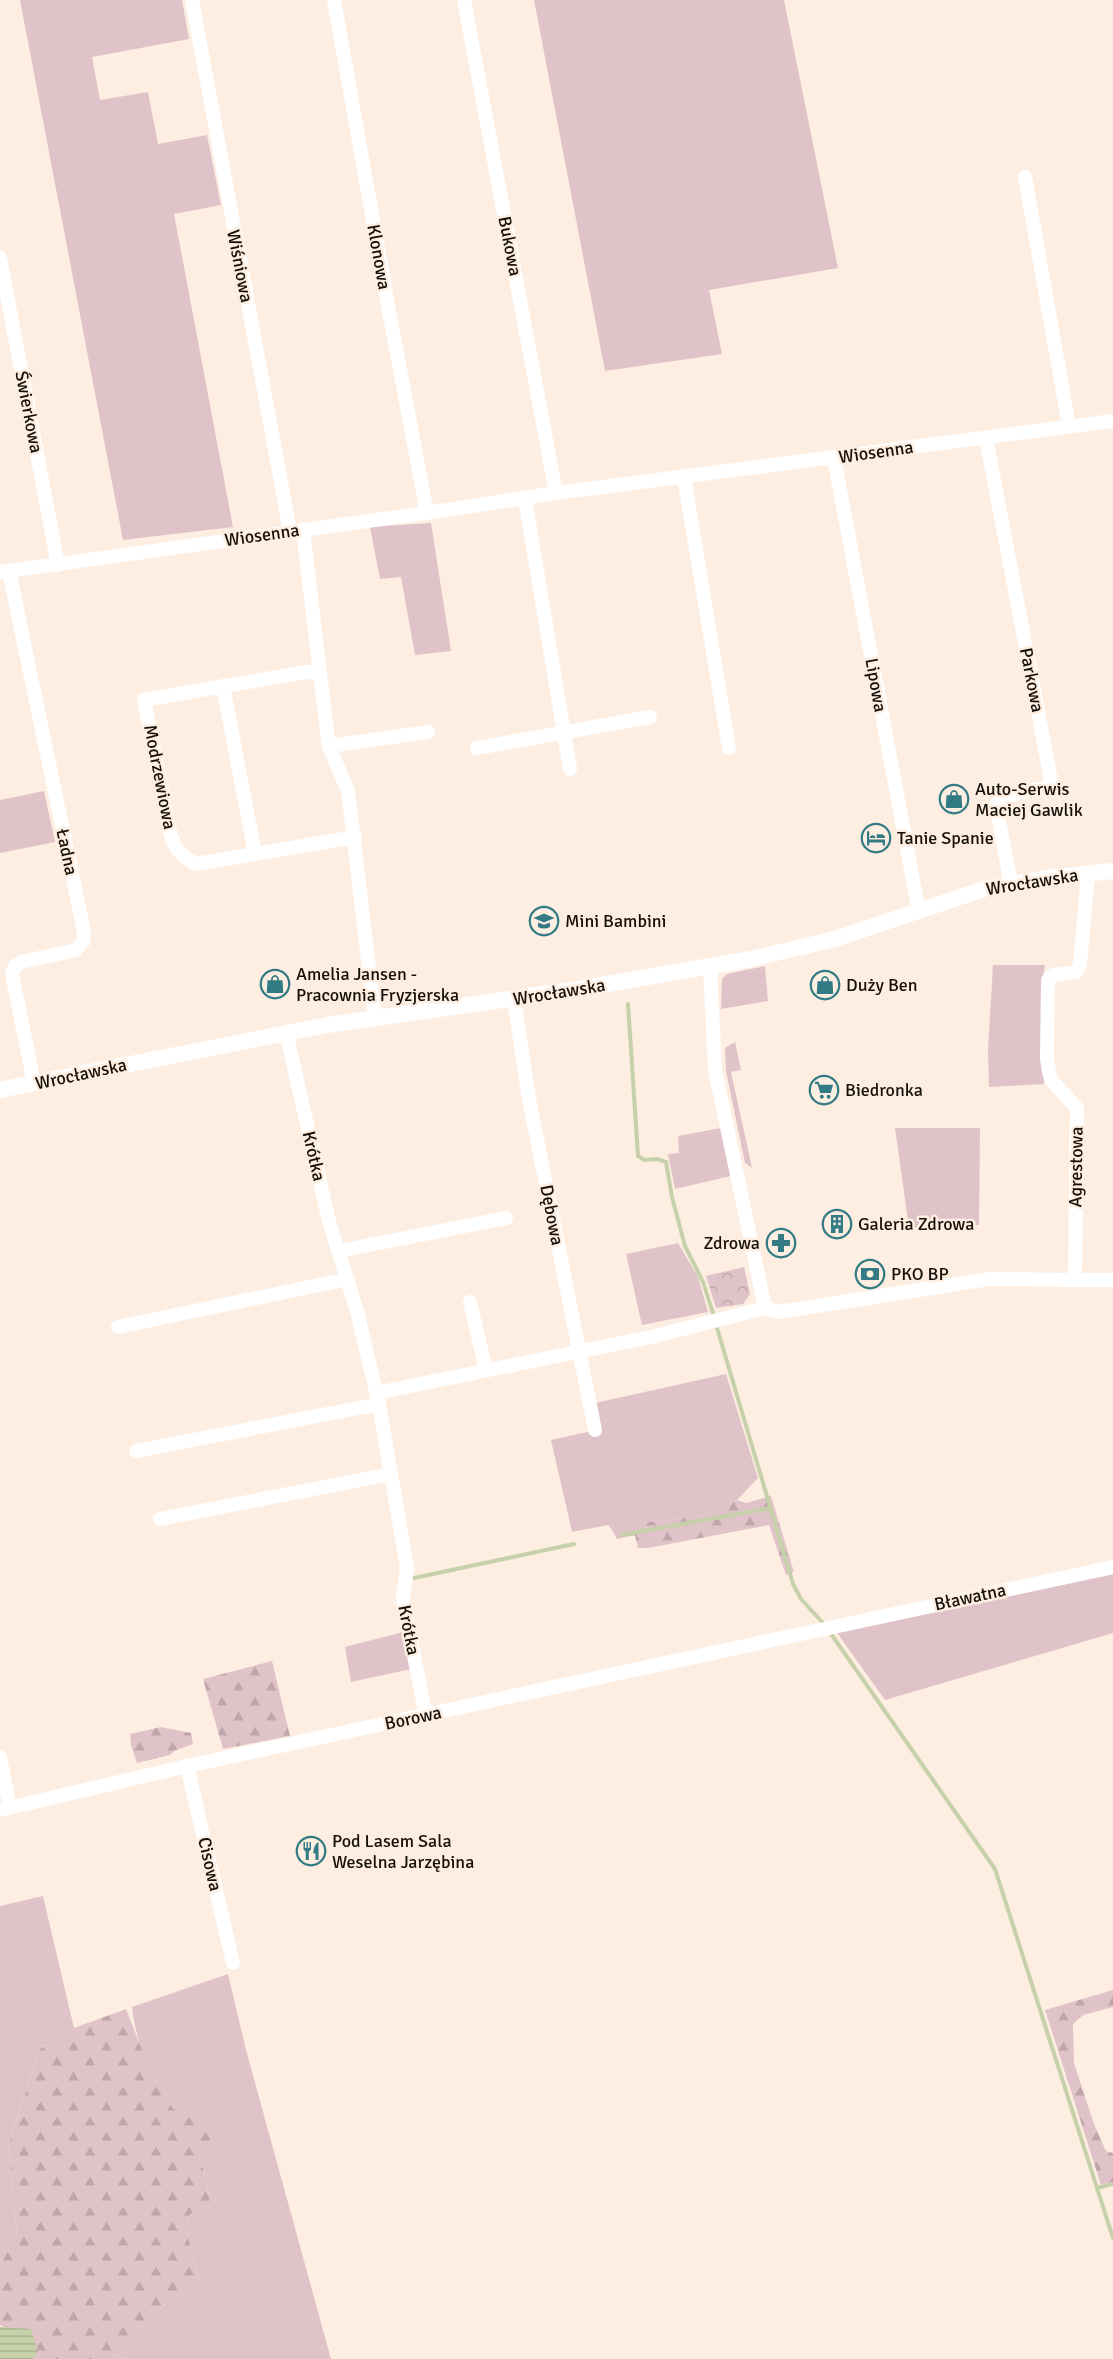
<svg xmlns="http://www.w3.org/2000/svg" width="1113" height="2359" font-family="Signika,sans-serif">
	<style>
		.green { fill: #e0c3c9 }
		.forest { fill: url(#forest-firs) }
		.park { fill: url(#park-crowns) }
		.water { fill: url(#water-rules) }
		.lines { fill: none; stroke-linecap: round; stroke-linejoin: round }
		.stream { stroke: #c6d1a9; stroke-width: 4 }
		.minor { stroke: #fff; stroke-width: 14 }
		.tertiary { stroke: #fff; stroke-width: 16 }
		.labels { text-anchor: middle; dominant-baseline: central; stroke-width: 5; stroke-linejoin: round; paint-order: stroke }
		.street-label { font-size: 18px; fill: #150f09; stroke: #feeee1 }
		.poi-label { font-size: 18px; fill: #150f09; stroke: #feeee1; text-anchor: start }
	</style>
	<defs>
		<pattern id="forest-firs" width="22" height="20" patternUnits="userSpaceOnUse" patternTransform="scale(1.5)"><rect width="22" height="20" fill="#e0c3c9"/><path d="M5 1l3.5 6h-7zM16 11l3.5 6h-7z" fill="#bfa6ab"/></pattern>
		<pattern id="park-crowns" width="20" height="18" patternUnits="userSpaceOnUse" patternTransform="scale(1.5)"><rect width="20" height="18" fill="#e0c3c9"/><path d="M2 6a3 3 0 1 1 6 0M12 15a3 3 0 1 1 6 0" fill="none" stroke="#bfa6ab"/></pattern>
		<pattern id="water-rules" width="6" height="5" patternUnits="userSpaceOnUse" patternTransform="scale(1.5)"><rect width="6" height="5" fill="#c6d1a9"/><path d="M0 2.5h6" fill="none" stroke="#a9b290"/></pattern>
	</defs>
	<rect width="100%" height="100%" fill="#feeee1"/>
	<g class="green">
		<polygon points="20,0 182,0 189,39 92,57 100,100 148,92 158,144 207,135 221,205 174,214 233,527 123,540"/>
		<polygon points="534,0 784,0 838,268 709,290 722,354 605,371"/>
		<polygon points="431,523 451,651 415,655 401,577 380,579 370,527"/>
		<polygon points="44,791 55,842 0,853 0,800"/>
		<polygon points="993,965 1045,965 1042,983 1044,1084 989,1087 988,1050"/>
		<polygon points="765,966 768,1001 721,1009 722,979 727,974"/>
		<polygon points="735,1042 741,1070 731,1072 752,1168 745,1163 726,1071 725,1048"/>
		<polygon points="721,1128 731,1176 675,1189 668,1154 679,1153 678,1136"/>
		<polygon points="895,1128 980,1128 979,1225 909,1228"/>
		<polygon points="678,1243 698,1277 708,1312 642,1325 626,1254"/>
		<polygon points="726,1374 758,1478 737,1500 707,1515 610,1527 608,1525 572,1532 551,1440 592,1431 595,1403"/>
		<polygon points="1113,1573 1113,1633 885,1700 835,1630"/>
		<polygon points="403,1632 411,1669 351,1682 345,1647"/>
		<polygon points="43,1896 74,2028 40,2049 8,2146 17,2233 0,2266 0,1906"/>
		<path d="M228,1974L246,2050L331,2359H117C139,2318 163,2306 199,2280L186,2229L190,2214L211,2206L201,2158L215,2131C202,2125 183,2119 173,2110C151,2087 135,2037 132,2007Z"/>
	</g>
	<g class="forest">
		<polygon points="771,1496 794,1572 786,1575 769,1525 648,1548 638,1548 635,1535 617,1539 610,1527 707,1515 737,1500 746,1503"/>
		<polygon points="272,1661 290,1736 223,1749 203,1679"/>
		<polygon points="161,1727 191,1733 193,1744 174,1751 170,1755 137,1763 131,1745 130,1734"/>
		<polygon points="1113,1990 1113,2007 1083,2015 1073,2024 1074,2063 1094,2124 1106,2151 1113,2153 1113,2182 1101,2185 1045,2010"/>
		<path d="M126,2009L155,2083L174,2110L215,2131L201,2158L211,2206L190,2214L186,2229L199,2280C163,2306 139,2318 117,2359H24L33,2342L0,2325V2266L17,2233L8,2146L40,2049L74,2028Z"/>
	</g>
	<polygon class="park" points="744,1267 750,1294 743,1304 716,1308 706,1276"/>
	<polygon class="water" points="0,2327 31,2329 38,2352 33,2359 0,2359"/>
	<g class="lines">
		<g class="stream">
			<polyline points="628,1004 638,1156 644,1160 657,1159 666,1162 672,1197 685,1246 703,1282 713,1313"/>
			<polyline points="717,1328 793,1584 801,1599 823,1623"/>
			<polyline points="621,1535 771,1508"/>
			<polyline points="414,1578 574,1544"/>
			<polyline points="829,1631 995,1869 1113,2238"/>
			<polyline points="1097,2188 1113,2184"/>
		</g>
		<g class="minor">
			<polyline points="192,0 290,531"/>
			<polyline points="334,0 389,311 427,513"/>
			<polyline points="464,0 556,493"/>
			<polyline points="1025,177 1069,426"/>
			<polyline points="0,258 58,565"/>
			<path d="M986,438L1051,780L1048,787C1032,792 1007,791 996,805L1011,884"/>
			<polyline points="834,458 919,912"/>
			<polyline points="684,477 729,748"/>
			<polyline points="525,499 570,769"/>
			<polyline points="303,530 327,732 329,746 348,791 375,1018"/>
			<polyline points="9,571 84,932 83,942 76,950 21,962 15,966 12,974 34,1083"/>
			<polyline points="0,572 440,511 556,493 1113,421"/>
			<path d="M320,673L306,672L144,700L170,832C174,848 181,856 196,864L355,837"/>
			<polyline points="223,686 255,854"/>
			<polyline points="329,746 428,732"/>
			<polyline points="477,748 650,717"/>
			<polyline points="1088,873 1080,964 1076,972 1053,975 1048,980 1047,1058 1049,1072 1052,1081 1077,1108 1075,1280 1113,1280"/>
			<polyline points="710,967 715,1070 765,1308"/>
			<polyline points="514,999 529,1099 595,1430"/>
			<polyline points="286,1032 329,1221 357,1311 379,1404 407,1568 403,1596 404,1606 426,1716"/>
			<polyline points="339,1251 506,1218"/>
			<polyline points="470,1302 486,1370"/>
			<polyline points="118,1327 348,1279"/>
			<polyline points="376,1393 651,1337 765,1308 779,1312 989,1279 1075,1280"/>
			<polyline points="136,1451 379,1404"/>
			<polyline points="160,1519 391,1474"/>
			<polyline points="0,1757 10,1808"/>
			<polyline points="187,1766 233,1963"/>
			<polyline points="0,1810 187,1766 1113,1567"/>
		</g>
		<polyline class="tertiary" points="0,1090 327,1025 579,989 751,959 835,939 987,888 1048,878 1113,871"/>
	</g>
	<defs>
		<g id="shop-ring" transform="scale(1.5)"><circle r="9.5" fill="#feeee1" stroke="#337b84" stroke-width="1.5"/><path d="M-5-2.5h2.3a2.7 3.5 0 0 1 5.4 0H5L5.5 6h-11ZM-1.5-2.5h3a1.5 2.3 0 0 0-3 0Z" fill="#337b84"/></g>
		<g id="hotel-ring" transform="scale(1.5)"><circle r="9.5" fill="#feeee1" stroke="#337b84" stroke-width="1.5"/><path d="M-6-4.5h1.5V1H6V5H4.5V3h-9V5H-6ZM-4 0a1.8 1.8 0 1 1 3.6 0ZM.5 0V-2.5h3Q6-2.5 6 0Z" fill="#337b84"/></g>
		<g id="school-ring" transform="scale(1.5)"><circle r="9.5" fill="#feeee1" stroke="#337b84" stroke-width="1.5"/><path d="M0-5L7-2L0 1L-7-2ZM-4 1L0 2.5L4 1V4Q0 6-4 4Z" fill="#337b84"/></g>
		<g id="supermarket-ring" transform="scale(1.5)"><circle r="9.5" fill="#feeee1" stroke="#337b84" stroke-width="1.5"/><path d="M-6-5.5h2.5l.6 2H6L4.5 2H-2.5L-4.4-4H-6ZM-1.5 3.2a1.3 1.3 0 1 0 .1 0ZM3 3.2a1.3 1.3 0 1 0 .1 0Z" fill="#337b84"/></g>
		<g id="building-ring" transform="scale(1.5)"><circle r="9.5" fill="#feeee1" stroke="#337b84" stroke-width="1.5"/><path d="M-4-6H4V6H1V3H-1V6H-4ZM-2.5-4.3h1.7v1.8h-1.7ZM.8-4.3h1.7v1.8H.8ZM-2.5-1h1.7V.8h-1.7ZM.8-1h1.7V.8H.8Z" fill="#337b84"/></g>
		<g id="pharmacy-ring" transform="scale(1.5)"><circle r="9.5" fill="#feeee1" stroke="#337b84" stroke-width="1.5"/><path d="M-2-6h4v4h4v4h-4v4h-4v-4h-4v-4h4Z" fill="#337b84"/></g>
		<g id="bank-ring" transform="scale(1.5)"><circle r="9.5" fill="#feeee1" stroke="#337b84" stroke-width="1.5"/><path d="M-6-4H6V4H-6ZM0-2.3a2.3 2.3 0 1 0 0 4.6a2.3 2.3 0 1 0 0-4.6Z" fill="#337b84"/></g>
		<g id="restaurant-ring" transform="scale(1.5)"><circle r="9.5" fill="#feeee1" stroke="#337b84" stroke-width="1.5"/><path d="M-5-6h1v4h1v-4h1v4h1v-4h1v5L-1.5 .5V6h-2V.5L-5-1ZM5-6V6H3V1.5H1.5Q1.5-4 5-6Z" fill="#337b84"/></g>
	</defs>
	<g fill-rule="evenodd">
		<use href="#shop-ring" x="954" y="799"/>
		<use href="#hotel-ring" x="876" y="838"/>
		<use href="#school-ring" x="544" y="921"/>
		<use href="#shop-ring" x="275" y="984"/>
		<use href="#shop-ring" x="825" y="985"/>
		<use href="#supermarket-ring" x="824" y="1090"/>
		<use href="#building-ring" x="837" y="1224"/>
		<use href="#pharmacy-ring" x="781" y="1243"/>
		<use href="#bank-ring" x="870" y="1274"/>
		<use href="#restaurant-ring" x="311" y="1851"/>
	</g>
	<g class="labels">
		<g class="street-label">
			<text transform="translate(510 246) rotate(79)">Bukowa</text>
			<text transform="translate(379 257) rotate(80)">Klonowa</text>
			<text transform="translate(240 266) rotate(79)">Wiśniowa</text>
			<text transform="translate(29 412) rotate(79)">Świerkowa</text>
			<text transform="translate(876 452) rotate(-8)">Wiosenna</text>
			<text transform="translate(262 535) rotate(-8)">Wiosenna</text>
			<text transform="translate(1032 680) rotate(79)">Parkowa</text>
			<text transform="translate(876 685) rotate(80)">Lipowa</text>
			<text transform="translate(160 777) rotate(79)">Modrzewiowa</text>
			<text transform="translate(67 852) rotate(78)">Ładna</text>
			<text transform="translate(1032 882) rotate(-9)">Wrocławska</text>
			<text transform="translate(559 992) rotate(-9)">Wrocławska</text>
			<text transform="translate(81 1074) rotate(-12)">Wrocławska</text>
			<text transform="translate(314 1156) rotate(77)">Krótka</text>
			<text transform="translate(1076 1167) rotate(-89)">Agrestowa</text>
			<text transform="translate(552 1215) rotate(79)">Dębowa</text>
			<text transform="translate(970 1597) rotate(-12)">Bławatna</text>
			<text transform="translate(409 1630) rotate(79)">Krótka</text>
			<text transform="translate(413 1718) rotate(-12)">Borowa</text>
			<text transform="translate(210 1864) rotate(77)">Cisowa</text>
		</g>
		<g class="poi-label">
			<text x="975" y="789">Auto-Serwis<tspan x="975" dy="21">Maciej Gawlik</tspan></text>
			<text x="897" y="838">Tanie Spanie</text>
			<text x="565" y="921">Mini Bambini</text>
			<text x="296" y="974">Amelia Jansen -<tspan x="296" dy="21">Pracownia Fryzjerska</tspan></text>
			<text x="846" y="985">Duży Ben</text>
			<text x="845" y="1090">Biedronka</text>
			<text x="858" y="1224">Galeria Zdrowa</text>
			<text x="760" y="1243" text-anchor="end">Zdrowa</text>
			<text x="891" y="1274">PKO BP</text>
			<text x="332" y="1841">Pod Lasem Sala<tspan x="332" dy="21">Weselna Jarzębina</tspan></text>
		</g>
	</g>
</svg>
